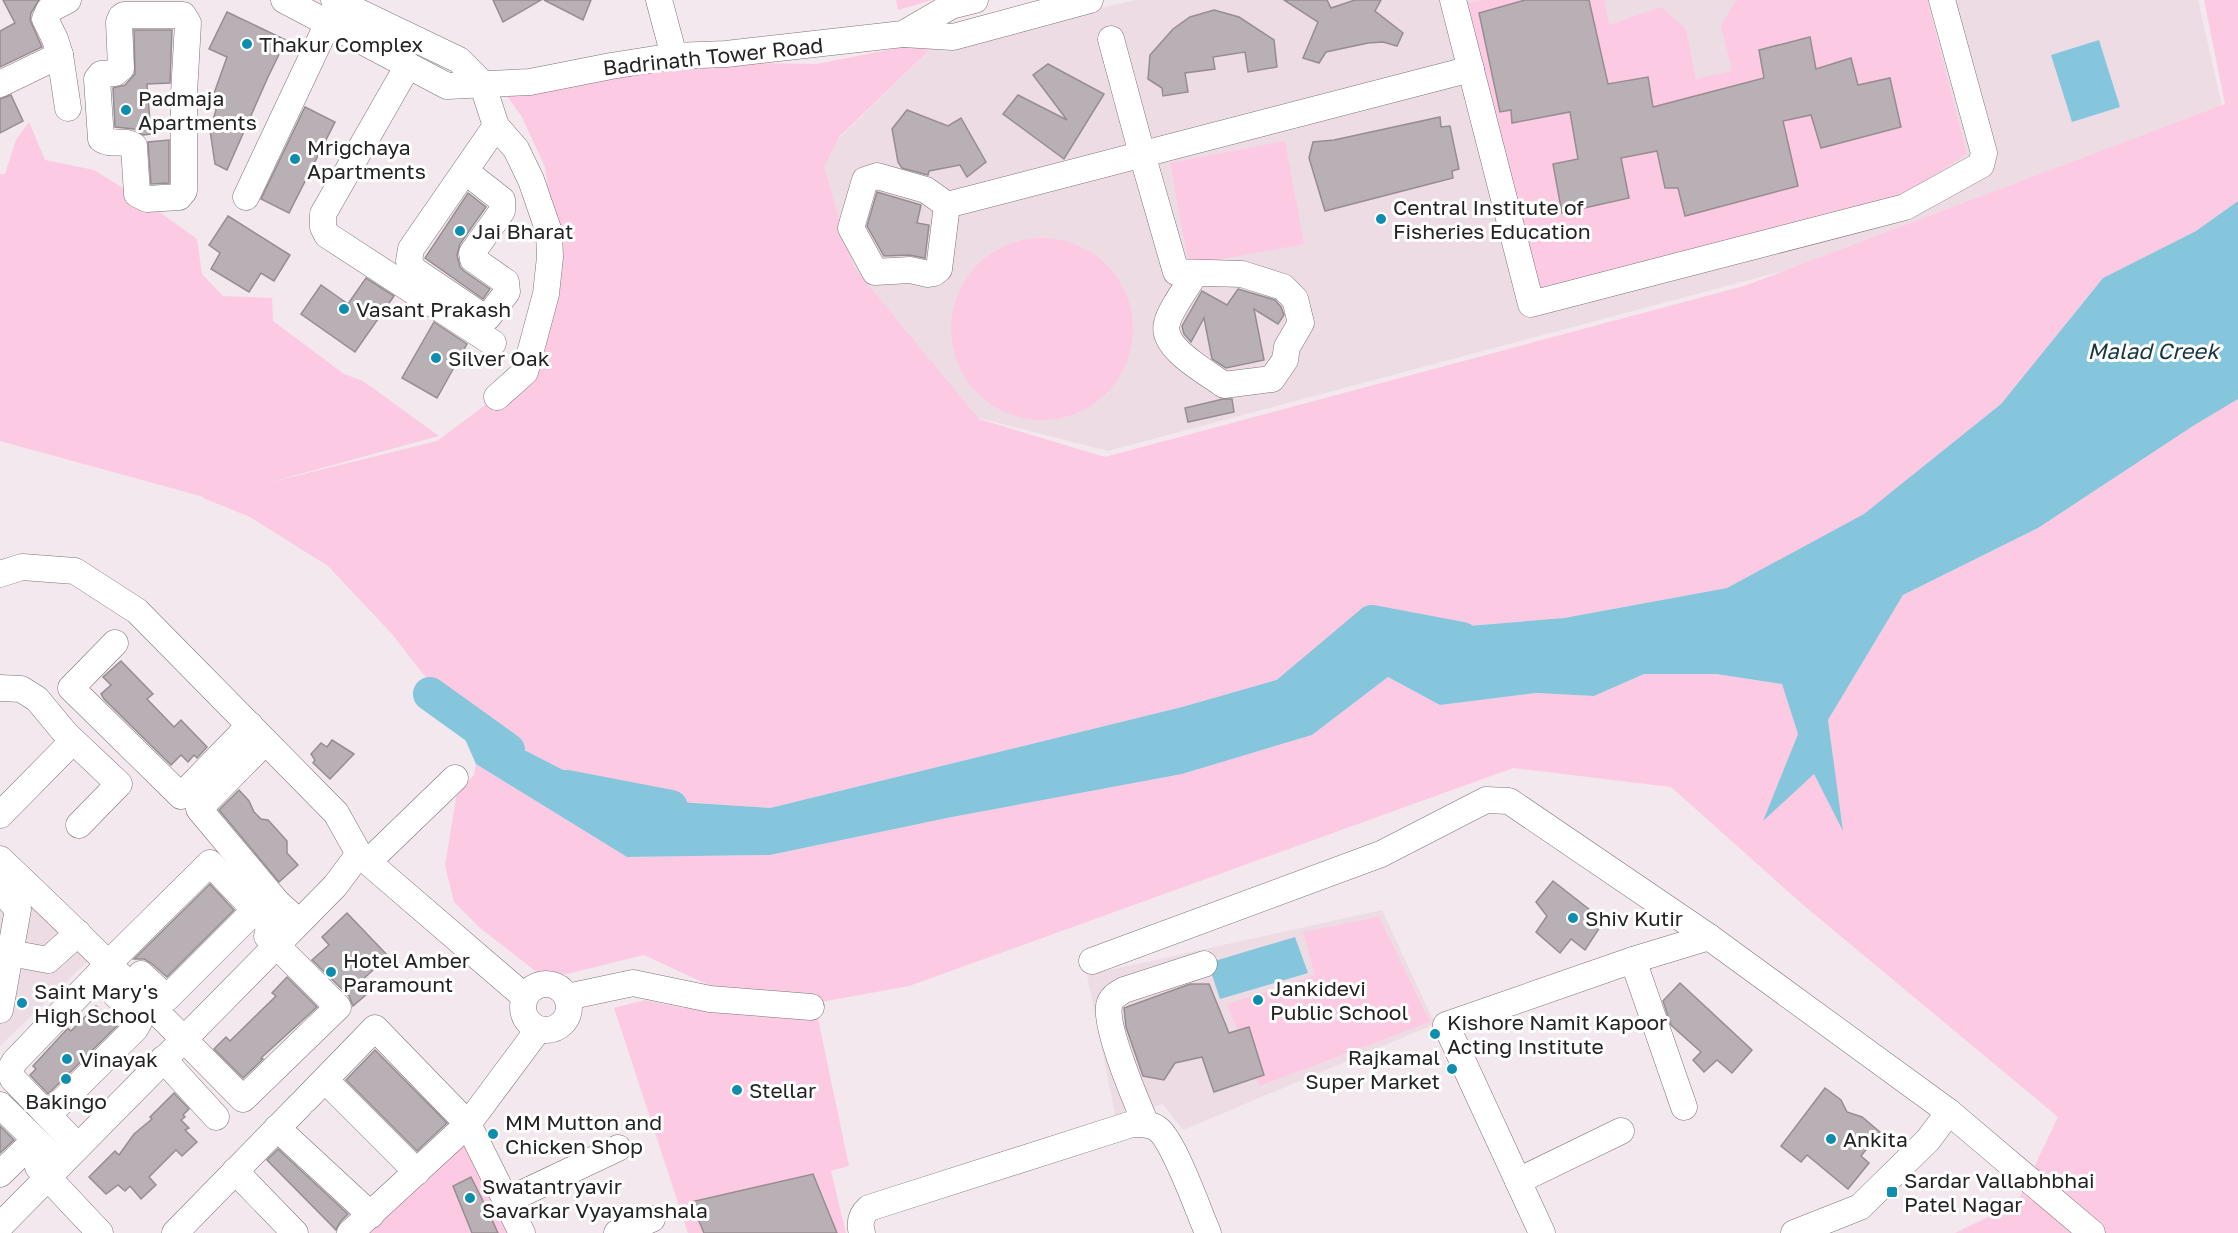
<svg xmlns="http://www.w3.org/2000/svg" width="2238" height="1233" font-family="'Golos Text',sans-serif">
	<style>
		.built { fill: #eedce5 }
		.green { fill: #fdcae3 }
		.water { fill: #85c6dd }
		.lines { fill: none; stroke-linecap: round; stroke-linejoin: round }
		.river { stroke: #85c6dd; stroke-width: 34 }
		.building { fill: #b9b0b5; stroke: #968d91; stroke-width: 1.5 }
		.minor-casing { stroke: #7c7377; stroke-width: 27 }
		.minor { stroke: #fff; stroke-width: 26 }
		.poi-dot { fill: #0f8dae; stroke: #fff; stroke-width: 2 }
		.labels { text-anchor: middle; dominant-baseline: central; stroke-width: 6; stroke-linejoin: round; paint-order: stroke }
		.poi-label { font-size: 21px; fill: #252223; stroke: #fff; text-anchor: start }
		.street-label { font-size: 21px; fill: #252223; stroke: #fff }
		.water-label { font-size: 22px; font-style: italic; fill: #163640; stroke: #fff }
	</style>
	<rect width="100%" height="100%" fill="#f2e8ed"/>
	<g class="built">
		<polygon points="1136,0 2198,0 2222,106 1790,269 1108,451 971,416 853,271 823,168 829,148 933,47"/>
		<polygon points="0,875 89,960 0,1046"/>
		<polygon points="1382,910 1435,1024 1183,1130 1163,1104 1116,1119 1087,975"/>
	</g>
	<g class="green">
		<polygon points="896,0 932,0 898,10"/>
		<polygon points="1483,0 1604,0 1609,25 1661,7 1686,29 1696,79 1732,71 1721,25 1736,0 1927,0 1967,154 1895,200 1537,289 1468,3"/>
		<polygon points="2204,0 2238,0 2238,201 2196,231 2103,278 2001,404 1864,515 1727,588 1564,618 1395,632 1297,674 1182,707 770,808 618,798 454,714 392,634 328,566 250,517 203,498 204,497 0,441 0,174 5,174 16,140 29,122 45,160 94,170 147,203 197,239 202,274 223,296 272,298 273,321 344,374 363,381 439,436 267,483 437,441 527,374 555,243 545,167 522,117 498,83 660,52 747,63 816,64 940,40 839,137 824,167 850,258 855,269 979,419 1105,457 1744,286 2225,104"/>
		<polygon points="1285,141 1304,244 1189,265 1170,163"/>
		<circle cx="1042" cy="329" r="91"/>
		<polygon points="2238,399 2238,1233 1955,1233 2017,1203 2058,1117 1802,904 1671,787 1513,768 909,986 821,1002 726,993 644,955 546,979 480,928 454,902 445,865 457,792 474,775 476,764 627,857 770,855 952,817 1182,774 1312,735 1388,677 1440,705 1536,693 1594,696 1643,674 1716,674 1782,684 1798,734 1764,819 1814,773 1842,828 1828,720 1903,595 2038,528 2193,426"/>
		<polygon points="1379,917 1430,1022 1259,1086 1227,1004 1315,975 1303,932"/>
		<polygon points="645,1000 683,1008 793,1009 817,1014 849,1166 831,1171 846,1233 688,1233 614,1008"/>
		<polygon points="465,1144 508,1233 364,1233 368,1228"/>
	</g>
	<g class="water">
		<polygon points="2099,40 2120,107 2072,122 2051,55"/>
		<polygon points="2238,201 2238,399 2193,426 2038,528 1903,595 1828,720 1843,831 1814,774 1763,821 1798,734 1782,684 1716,674 1644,674 1594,696 1536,693 1440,705 1388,677 1312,735 1182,774 952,817 770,855 627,857 476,764 454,714 618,798 770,808 1182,707 1297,674 1395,632 1564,618 1727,588 1864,514 2001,404 2103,278 2196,231"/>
		<polygon points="1295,937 1308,973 1220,999 1208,963"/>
	</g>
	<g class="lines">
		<g class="river">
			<polyline points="1290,691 1372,622 1462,639"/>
			<polyline points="430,694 508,750"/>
			<polyline points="567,787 671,807"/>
		</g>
	</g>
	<g class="building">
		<polygon points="3,0 39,0 31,13 30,20 42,47 0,67 0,31 15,23"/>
		<polygon points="493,0 541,0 503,22"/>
		<polygon points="544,0 591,0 583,20"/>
		<polygon points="1284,0 1327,0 1331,8 1355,0 1381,0 1375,11 1403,33 1397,46 1383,42 1368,43 1326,52 1319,63 1303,58 1318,22"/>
		<polygon points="1525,0 1589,0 1608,84 1648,77 1653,107 1764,78 1759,50 1810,37 1816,69 1851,58 1858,85 1890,78 1901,127 1821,148 1811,115 1783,121 1798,186 1685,216 1678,188 1665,188 1657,151 1621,158 1629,198 1562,213 1553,164 1578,159 1570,112 1512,123 1511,110 1500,112 1479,13"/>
		<polygon points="1214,10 1239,17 1274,40 1277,67 1248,72 1245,52 1213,57 1215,69 1185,73 1188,92 1163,96 1162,88 1148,79 1150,55 1173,29 1190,17"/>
		<polygon points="227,12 286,40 268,77 227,170 215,164 210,130 216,110 212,99 227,57 209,49"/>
		<polygon points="134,30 172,30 170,83 147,84 151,134 143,135 134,129 115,127 113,88 125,85 135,74"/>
		<polygon points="1048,64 1104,94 1064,159 1003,114 1018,95 1067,120 1033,75"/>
		<polygon points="11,95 23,121 0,133 0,99"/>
		<polygon points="305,107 335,122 289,213 261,199"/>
		<polygon points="907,110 948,126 961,118 986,162 967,177 960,165 929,171 928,175 902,168 898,162 892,129"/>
		<polygon points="1440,117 1441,127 1450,126 1459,169 1452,171 1453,178 1325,211 1309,158 1313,142 1334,140"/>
		<polygon points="169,140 169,183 151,184 148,142"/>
		<polygon points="877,192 921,205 917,223 929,225 925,258 909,255 884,256 867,226"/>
		<polygon points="468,193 486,207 460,244 457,255 460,267 464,271 490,289 483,299 425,258"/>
		<polygon points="228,216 290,255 274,281 261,273 249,292 211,269 220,253 209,245"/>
		<polygon points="366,278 394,296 355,352 301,314 321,285 348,304"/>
		<polygon points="1238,289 1275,300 1281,307 1284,315 1278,324 1254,309 1264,360 1226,368 1212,359 1204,318 1191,342 1184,334 1182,326 1202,291 1227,305"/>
		<polygon points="434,322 467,344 437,398 402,378"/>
		<polygon points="1223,399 1232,399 1234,412 1188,422 1185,408"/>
		<polygon points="121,661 153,694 147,699 174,727 181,720 207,747 197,758 194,755 188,762 181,755 171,765 104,699 101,694 111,685 103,677"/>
		<polygon points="332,740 354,754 330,779 313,763 315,760 311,754 321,743 327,747"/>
		<polygon points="239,790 249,801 254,812 261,819 268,820 287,841 287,853 298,865 279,882 219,810"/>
		<polygon points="1553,881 1604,921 1585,950 1571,939 1560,953 1536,932 1547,916 1536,902"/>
		<polygon points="210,884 234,910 167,977 151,963 144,959 134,959"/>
		<polygon points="347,913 388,956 358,984 367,994 353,1006 349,996 312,960 329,945 322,937"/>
		<polygon points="287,977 317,1007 261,1058 263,1059 243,1078 214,1049 226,1037 230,1041 276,996 272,993"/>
		<polygon points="1680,983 1752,1050 1732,1073 1717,1060 1704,1072 1693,1060 1701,1052 1671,1025 1663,1001"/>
		<polygon points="1190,984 1209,984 1229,1033 1249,1027 1264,1075 1214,1092 1202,1057 1175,1063 1164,1080 1143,1076 1126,1027 1124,1008"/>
		<polygon points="96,1006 117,1026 48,1094 30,1075 36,1069 33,1066 68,1028 71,1031"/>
		<polygon points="375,1050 447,1123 417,1151 346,1080"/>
		<polygon points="1825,1088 1841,1100 1847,1112 1862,1117 1880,1132 1861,1156 1869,1163 1848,1189 1807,1155 1801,1162 1781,1146"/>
		<polygon points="174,1093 189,1109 183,1115 185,1117 181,1120 189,1128 185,1130 197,1142 182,1156 176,1150 149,1177 156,1185 141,1199 130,1186 125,1191 118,1185 106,1194 89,1177 115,1151 119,1155 134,1134 152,1119 150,1117"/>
		<polygon points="0,1126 14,1140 0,1153"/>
		<polygon points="278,1149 348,1214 340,1222 336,1230 267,1160"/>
		<polygon points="813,1174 837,1233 704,1233 691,1202"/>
		<polygon points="471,1177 488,1211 498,1233 472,1233 453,1186"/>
	</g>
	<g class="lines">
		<g class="minor-casing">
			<g id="minor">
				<polyline points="284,0 447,86 530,82 611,66 674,56 726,54 903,34 951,6 975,0"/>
				<polyline points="334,0 459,60 482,83 496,126 516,149 531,180 549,232 550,257 546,294 525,372 497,397"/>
				<polyline points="659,0 674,56"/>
				<polyline points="1453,0 1531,304 1905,207 1981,165 1984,153 1942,0"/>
				<path d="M124,15H183L188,23L184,94V191L179,197L147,199L137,194L134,146C124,139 111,146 101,139L97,79L101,74L115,73L121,68L119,22L121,17Z"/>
				<polyline points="903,34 953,37 1090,0"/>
				<path d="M1111,39L1142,154L1176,272L1242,274L1283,287L1295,299L1301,323L1287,347L1285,360L1272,379L1224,385C1207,372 1160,348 1167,323C1170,310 1187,287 1195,274"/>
				<polyline points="60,55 68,108"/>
				<polyline points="406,65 402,76 323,214 323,227 327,235 493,343"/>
				<polyline points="0,84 60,55 55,39 45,19 49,10 68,0"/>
				<polyline points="465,171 502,200 502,211 472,253 473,259 506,282 507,292 488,317 482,316 414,270 409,261 411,249 496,126"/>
				<polyline points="246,197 328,23"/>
				<polyline points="947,205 939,269 934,273 928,274 910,270 875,272 851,228 865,180 877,176 926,190 947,205 1471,69"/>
				<polyline points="0,574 22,567 75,571 137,611 336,813 359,854 368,862 525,997"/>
				<polyline points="115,643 71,688 181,796 250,725"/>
				<polyline points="0,688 21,689 37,699 66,734 119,784 79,825"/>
				<polyline points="265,742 199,809 277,902 289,913"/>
				<polyline points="0,815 73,741"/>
				<path d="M0,859C83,937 163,1018 243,1099L338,1007L267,936"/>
				<polyline points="368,862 455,778"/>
				<polyline points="0,890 18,909 0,1010"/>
				<polyline points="10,953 48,960 78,933"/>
				<polyline points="1633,960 1684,1107"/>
				<polyline points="1092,961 1381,854 1486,800 1509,801 1709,937 1949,1112 2092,1233"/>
				<polyline points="141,974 167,998 254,911"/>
				<circle cx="546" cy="1007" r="23"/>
				<polyline points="567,997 633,983 710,999 811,1007"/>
				<polyline points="163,1059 216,1117"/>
				<polyline points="325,1080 417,1172"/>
				<polyline points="305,1100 375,1028 468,1124 522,1233"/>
				<polyline points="0,1105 51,1155"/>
				<polyline points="48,1115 135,1029 139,1022 135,1014 115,994"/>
				<path d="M1146,1124C1136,1101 1105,1028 1109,1006C1110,998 1117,994 1124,990L1204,964"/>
				<polyline points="277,1128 371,1215"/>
				<polyline points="68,1136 13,1079 9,1071 15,1061 119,953 210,863 274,930"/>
				<polyline points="38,1167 100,1233"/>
				<polyline points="235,1171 295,1233"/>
				<polyline points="0,1174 35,1140"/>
				<polyline points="1518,1181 1621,1131"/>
				<polyline points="506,1201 618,1148"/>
				<polyline points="0,1226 335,886 359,854"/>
				<polyline points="175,1233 300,1105"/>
				<polyline points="350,1233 468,1124 538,1030"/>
				<polyline points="617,1233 652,1219"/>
				<path d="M862,1233C859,1223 861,1215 869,1208L1132,1124C1141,1124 1151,1123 1159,1130C1175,1144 1198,1210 1208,1233"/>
				<polyline points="1542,1233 1446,1025 1633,960 1709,937"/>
				<polyline points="1794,1233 1860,1207 1928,1140 1949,1112"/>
			</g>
		</g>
		<use href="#minor" class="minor"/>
	</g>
	<g class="poi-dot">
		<circle cx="247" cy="44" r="6"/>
		<circle cx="126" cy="110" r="6"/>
		<circle cx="295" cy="159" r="6"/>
		<circle cx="1381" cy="219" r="6"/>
		<circle cx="460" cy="231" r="6"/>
		<circle cx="344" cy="309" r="6"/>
		<circle cx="436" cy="358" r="6"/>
		<circle cx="1573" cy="918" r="6"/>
		<circle cx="331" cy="972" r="6"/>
		<circle cx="1258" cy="1000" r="6"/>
		<circle cx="22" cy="1003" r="6"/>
		<circle cx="1435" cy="1034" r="6"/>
		<circle cx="67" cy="1059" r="6"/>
		<circle cx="1452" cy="1069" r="6"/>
		<circle cx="66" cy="1079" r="6"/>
		<circle cx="737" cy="1090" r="6"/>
		<circle cx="493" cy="1134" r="6"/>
		<circle cx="1831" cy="1139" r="6"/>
		<rect x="1886" y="1186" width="12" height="12" rx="3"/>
		<circle cx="470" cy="1198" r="6"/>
	</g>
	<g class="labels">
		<g class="poi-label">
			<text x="259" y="44">Thakur Complex</text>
			<text x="138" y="98">Padmaja<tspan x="138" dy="24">Apartments</tspan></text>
			<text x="307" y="147">Mrigchaya<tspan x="307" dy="24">Apartments</tspan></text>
			<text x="1393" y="207">Central Institute of<tspan x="1393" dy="24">Fisheries Education</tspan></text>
			<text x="472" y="231">Jai Bharat</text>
			<text x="356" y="309">Vasant Prakash</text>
			<text x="448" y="358">Silver Oak</text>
			<text x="1585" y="918">Shiv Kutir</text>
			<text x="343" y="960">Hotel Amber<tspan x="343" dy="24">Paramount</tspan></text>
			<text x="1270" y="988">Jankidevi<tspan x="1270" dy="24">Public School</tspan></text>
			<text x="34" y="991">Saint Mary's<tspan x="34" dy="24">High School</tspan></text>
			<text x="1447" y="1022">Kishore Namit Kapoor<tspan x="1447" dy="24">Acting Institute</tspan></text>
			<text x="1440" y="1057" text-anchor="end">Rajkamal<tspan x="1440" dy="24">Super Market</tspan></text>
			<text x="79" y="1059">Vinayak</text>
			<text x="749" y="1090">Stellar</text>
			<text x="66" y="1101" text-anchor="middle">Bakingo</text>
			<text x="505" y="1122">MM Mutton and<tspan x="505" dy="24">Chicken Shop</tspan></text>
			<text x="1843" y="1139">Ankita</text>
			<text x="1904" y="1180">Sardar Vallabhbhai<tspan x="1904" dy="24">Patel Nagar</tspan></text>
			<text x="482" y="1186">Swatantryavir<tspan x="482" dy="24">Savarkar Vyayamshala</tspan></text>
		</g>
		<g class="street-label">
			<text transform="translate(713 56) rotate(-6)">Badrinath Tower Road</text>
		</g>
		<g class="water-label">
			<text x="2153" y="350">Malad Creek</text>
		</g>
	</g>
</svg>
